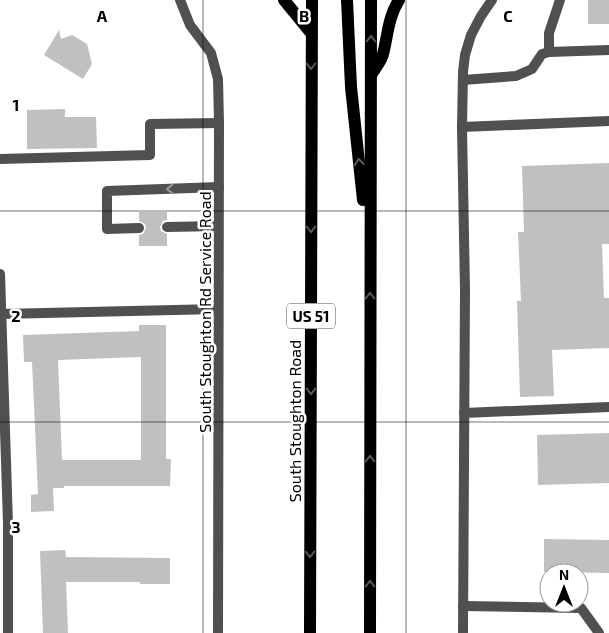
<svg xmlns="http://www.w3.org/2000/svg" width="609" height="633" font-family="'Exo 2',sans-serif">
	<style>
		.building { fill: #c0c0c0; fill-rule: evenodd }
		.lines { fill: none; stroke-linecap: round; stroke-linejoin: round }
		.service { stroke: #505050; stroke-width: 10 }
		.minor { stroke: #505050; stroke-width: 10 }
		.tertiary { stroke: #505050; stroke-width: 10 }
		.primary { stroke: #000; stroke-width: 12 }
		.oneway { stroke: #595959 }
		.oneway2 { stroke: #969696 }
		.grid { fill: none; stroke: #000; stroke-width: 1; stroke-opacity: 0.55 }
		.labels { text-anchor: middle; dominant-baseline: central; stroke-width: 5; stroke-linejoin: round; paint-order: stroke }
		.shield { fill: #fff; stroke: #4c4c4c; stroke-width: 1 }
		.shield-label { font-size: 15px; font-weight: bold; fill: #000 }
		.street-label { font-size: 16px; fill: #000; stroke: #fff }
		.grid-label { font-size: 16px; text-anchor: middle; font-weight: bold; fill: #000; stroke: #fff; stroke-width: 5; stroke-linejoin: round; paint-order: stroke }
	</style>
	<rect width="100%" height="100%" fill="#fff"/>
	<g class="building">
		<rect x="588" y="0" width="21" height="24"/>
		<polygon points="59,30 61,39 72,35 87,44 92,64 83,79 44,55"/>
		<polygon points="65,109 65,117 96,117 97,148 27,149 27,110"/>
		<polygon points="609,163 609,244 602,244 604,298 609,298 609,348 552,350 554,396 520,397 517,301 521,301 518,232 524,232 522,166"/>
		<polygon points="139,212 167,212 167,220 163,221 160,227 161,231 167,234 167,246 139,246 139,235 143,234 146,228 145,224 139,221"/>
		<path d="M139,325H166V459H171L170,486H64V488H53L54,511L31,512V495L38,494L32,362H24L23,335L139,331ZM141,357V460H62L58,360Z"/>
		<polygon points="609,433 609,483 538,485 537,435"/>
		<polygon points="544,539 609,540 609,573 544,572"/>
		<polygon points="65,550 66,557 170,558 170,584 140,584 140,582 66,582 68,633 43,633 40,551"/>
	</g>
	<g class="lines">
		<g class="service">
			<polyline points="549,52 549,33 560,0"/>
			<polyline points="463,80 516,76 532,69 542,54 549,52 609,50"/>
			<polyline points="462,127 609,121"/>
			<polyline points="0,159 150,155 150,124 219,123"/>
			<polyline points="167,227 218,226"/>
			<polyline points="139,228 107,229 107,191 219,187"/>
			<polyline points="0,274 8,524 8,633"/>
			<polyline points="1,314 218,309"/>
			<polyline points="464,413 609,407"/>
			<polyline points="463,606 581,608 599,633"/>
		</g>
		<polyline class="minor" points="180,0 190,25 211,53 218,79 219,123 218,633"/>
		<polyline class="tertiary" points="463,633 465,290 462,127 463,72 465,55 471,35 481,16 492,0"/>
		<g class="primary">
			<polyline points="284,0 311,33"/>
			<polyline points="347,0 351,87 363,200"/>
			<path d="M371,75C375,68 381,62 383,54C388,35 388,17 399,0"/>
			<polyline points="310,633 312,0"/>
			<polyline points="370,633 371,0"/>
		</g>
	</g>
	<defs><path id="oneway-chevron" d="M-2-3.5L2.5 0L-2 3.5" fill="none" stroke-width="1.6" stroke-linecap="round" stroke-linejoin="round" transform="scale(1.25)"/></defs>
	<g class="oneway">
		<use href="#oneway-chevron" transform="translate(371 39) rotate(-90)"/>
		<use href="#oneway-chevron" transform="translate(311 66) rotate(90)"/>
		<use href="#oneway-chevron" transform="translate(359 162) rotate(-96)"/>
		<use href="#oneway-chevron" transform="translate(311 229) rotate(90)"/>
		<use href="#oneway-chevron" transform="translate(370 296) rotate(-90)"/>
		<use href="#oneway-chevron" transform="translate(311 391) rotate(90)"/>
		<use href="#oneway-chevron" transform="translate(370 459) rotate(-90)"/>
		<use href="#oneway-chevron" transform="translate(310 554) rotate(90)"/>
		<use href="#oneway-chevron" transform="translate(370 584) rotate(-90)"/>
	</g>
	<use class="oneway2" href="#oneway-chevron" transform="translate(170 189) rotate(178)"/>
	<path class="grid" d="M203,0V633M406,0V633M0,211H609M0,422H609"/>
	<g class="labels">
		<rect class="shield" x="287" y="303.5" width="48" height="25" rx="4"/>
		<g class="shield-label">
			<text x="311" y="316">US 51</text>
		</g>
		<g class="street-label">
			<text transform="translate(204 312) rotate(-90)">South Stoughton Rd Service Road</text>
			<text transform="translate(294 421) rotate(-90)">South Stoughton Road</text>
		</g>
	</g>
	<g class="grid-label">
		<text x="102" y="22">A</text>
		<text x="304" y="22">B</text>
		<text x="508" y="22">C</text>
		<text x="16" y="111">1</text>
		<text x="16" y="322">2</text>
		<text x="16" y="533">3</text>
	</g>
	<g transform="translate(564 588)"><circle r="24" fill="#ffffff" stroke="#999999"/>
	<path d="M0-4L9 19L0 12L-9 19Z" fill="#000000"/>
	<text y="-8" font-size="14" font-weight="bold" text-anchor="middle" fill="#000000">N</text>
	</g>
</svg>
